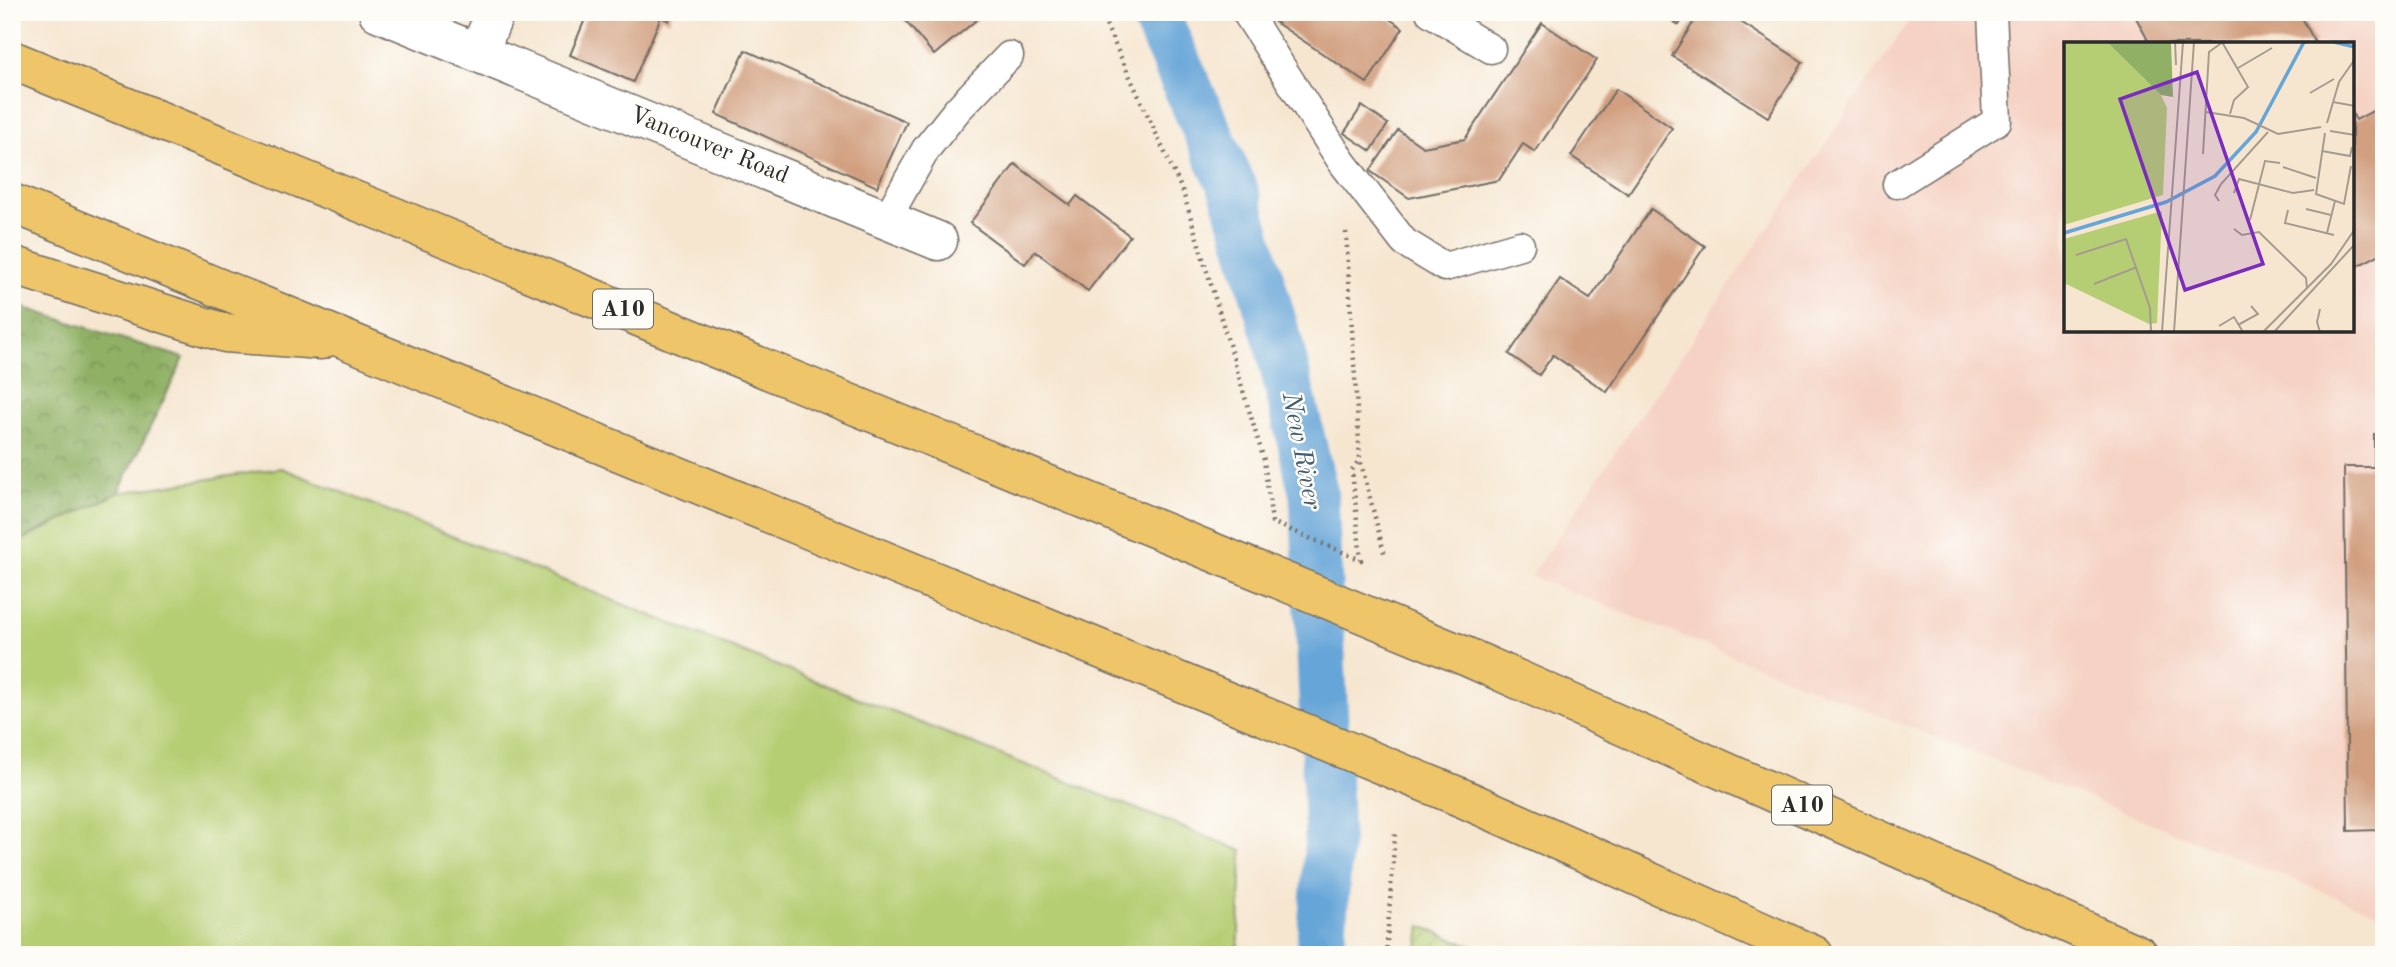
<svg xmlns="http://www.w3.org/2000/svg" width="2396" height="967" font-family="'Old Standard TT',serif">
	<style>
		.built { fill: #f5d2c3; fill-rule: evenodd }
		.green { fill: #b6ce73; stroke: #707c4f; stroke-width: 2 }
		.forest { fill: url(#forest-crowns); stroke: #5e6e48; stroke-width: 2 }
		.garden { fill: url(#garden-furrows); stroke: #707c4f; stroke-width: 2 }
		.lines { fill: none; stroke-linecap: round; stroke-linejoin: round }
		.canal { stroke: #66a5d8; stroke-width: 49 }
		.building { fill: #d2a081 }
		.service-casing { stroke: #726c65; stroke-width: 31 }
		.minor-casing { stroke: #726c65; stroke-width: 41 }
		.trunk-casing { stroke: #726c65; stroke-width: 41 }
		.path { stroke: #726c65; stroke-width: 4.5; stroke-dasharray: 2 5; stroke-linecap: butt }
		.service { stroke: #fff; stroke-width: 28 }
		.minor { stroke: #fff; stroke-width: 38 }
		.trunk { stroke: #eec569; stroke-width: 38 }
		.trunk-bridge-casing { stroke: #726c65; stroke-width: 41; stroke-linecap: butt }
		.trunk-bridge { stroke: #eec569; stroke-width: 38 }
		.labels { text-anchor: middle; dominant-baseline: central; stroke-width: 5; stroke-linejoin: round; paint-order: stroke }
		.shield { fill: #fdfcf7; stroke: #6a6a68; stroke-width: 2 }
		.shield-label { font-size: 23px; font-weight: bold; fill: #2b2b2b }
		.street-label { font-size: 24px; fill: #2b2b2b; stroke: #fdfcf7 }
		.water-label { font-size: 26px; font-style: italic; fill: #435c70; stroke: #fdfcf7 }
		.inset-river { fill: none; stroke: #66a5d8; stroke-width: 3.5 }
		.inset-road { fill: none; stroke: #a59b8e; stroke-width: 2 }
		.view { fill: #7b2cbf; fill-opacity: 0.15; stroke: #7b2cbf; stroke-width: 3.5 }
		.inset-edge { fill: none; stroke: #2b2b2b; stroke-width: 3.5 }
	</style>
	<defs>
		<pattern id="forest-crowns" width="20" height="18" patternUnits="userSpaceOnUse" patternTransform="scale(1.75)"><rect width="20" height="18" fill="#90b165"/><path d="M2 6a3 3 0 1 1 6 0M12 15a3 3 0 1 1 6 0" fill="none" stroke="#769053"/></pattern>
		<pattern id="garden-furrows" width="10" height="10" patternUnits="userSpaceOnUse" patternTransform="scale(1.75)"><rect width="10" height="10" fill="#b6ce73"/><path d="M-1 1l2-2M0 10L10 0M9 11l2-2" fill="none" stroke="#9db164"/></pattern>
	</defs>
	<rect width="100%" height="100%" fill="#fdfcf7"/>
	<filter id="ink" filterUnits="userSpaceOnUse"><feTurbulence type="fractalNoise" baseFrequency=".0143" numOctaves="2"/><feDisplacementMap in="SourceGraphic" scale="14" xChannelSelector="R" yChannelSelector="G"/><feConvolveMatrix kernelMatrix="1 2 1 2 8 2 1 2 1" color-interpolation-filters="sRGB"/></filter>
	<filter id="wash" filterUnits="userSpaceOnUse"><feTurbulence type="fractalNoise" baseFrequency=".00686" numOctaves="4" result="noise"/><feDisplacementMap in="SourceGraphic" scale="28" xChannelSelector="R" yChannelSelector="G"/><feGaussianBlur stdDeviation="1.57" result="paint"/><feColorMatrix in="noise" values="0 0 0 0 0 0 0 0 0 0 0 0 0 0 0 0 0 1.4 0 .05"/><feComposite in="paint" operator="in"/></filter>
	<g filter="url(#wash)">
		<rect width="100%" height="100%" fill="#f6e6d0"/>
		<path class="built" d="M1915,12H2384V916L1531,576ZM2065,44H2352V331H2065Z"/>
		<polygon class="green" points="281,468 1242,851 1238,955 12,955 12,545 118,493"/>
		<polygon class="forest" points="12,304 184,358 118,493 12,544"/>
		<polygon class="garden" points="1421,926 1493,955 1417,955"/>
		<g class="lines">
			<polyline class="canal" points="1154,12 1234,191 1279,345 1314,495 1329,838 1320,955"/>
		</g>
		<g id="blocks">
			<g class="building">
				<polygon points="588,12 672,12 669,21 661,17 633,82 570,55"/>
				<polygon points="898,12 986,12 934,55"/>
				<polygon points="1282,12 1379,12 1403,28 1367,83 1275,22"/>
				<polygon points="1658,12 1687,12 1679,25"/>
				<polygon points="1700,12 1725,12 1803,62 1768,117 1672,56"/>
				<polygon points="2133,12 2299,12 2316,44 2150,44"/>
				<polygon points="1542,23 1597,60 1535,152 1523,144 1499,180 1409,198 1370,171 1398,130 1423,147 1465,139"/>
				<polygon points="745,50 907,122 877,187 716,114"/>
				<polygon points="1616,89 1672,128 1628,194 1571,156"/>
				<polygon points="2384,105 2384,252 2352,269 2352,113 2356,120"/>
				<polygon points="1362,106 1388,124 1371,151 1344,133"/>
				<polygon points="1015,164 1070,205 1077,196 1130,236 1088,291 1035,251 1025,264 970,223"/>
				<polygon points="1651,209 1705,246 1607,392 1553,355 1539,375 1509,354 1560,279 1590,299"/>
				<polygon points="2374,434 2384,434 2384,867 2379,867 2378,830 2348,831 2344,467 2374,467"/>
			</g>
		</g>
	</g>
	<g filter="url(#ink)">
		<use href="#blocks" fill-opacity="0" stroke="#726c65" stroke-width="2"/>
		<g class="lines">
			<g class="service-casing">
				<g id="service">
					<polyline points="1246,12 1342,162 1404,242 1445,267 1520,245"/>
					<polyline points="1430,12 1491,49"/>
					<polyline points="1897,184 1997,121 1992,12"/>
					<polyline points="887,218 926,149 958,109 1009,56"/>
				</g>
			</g>
			<g class="minor-casing">
				<g id="minor">
					<polyline points="378,12 938,241"/>
					<polyline points="479,52 495,12"/>
				</g>
			</g>
			<g class="trunk-casing">
				<g id="trunk">
					<polyline points="12,60 1232,560"/>
					<polyline points="12,203 1244,708"/>
					<polyline points="12,265 225,333 321,340"/>
					<polyline points="1465,656 2139,955"/>
					<polyline points="1460,797 1814,955"/>
				</g>
			</g>
			<g class="path">
				<polyline points="1100,12 1183,192 1264,460 1272,522 1361,560 1352,470 1360,459"/>
				<polyline points="1346,232 1360,459 1385,556"/>
				<polyline points="1386,955 1395,834"/>
			</g>
			<use href="#service" class="service"/>
			<use href="#minor" class="minor"/>
			<use href="#trunk" class="trunk"/>
			<g class="trunk-bridge-casing">
				<g id="trunk-bridge">
					<polyline points="1232,560 1465,656"/>
					<polyline points="1244,708 1460,797"/>
				</g>
			</g>
			<use href="#trunk-bridge" class="trunk-bridge"/>
		</g>
	</g>
	<g class="labels">
		<g class="shield">
			<rect x="593" y="289.5" width="60" height="39" rx="5"/>
			<rect x="1772" y="785.5" width="60" height="39" rx="5"/>
		</g>
		<g class="shield-label">
			<text x="623" y="309">A10</text>
			<text x="1802" y="805">A10</text>
		</g>
		<g class="street-label">
			<text transform="translate(709 146) rotate(22)">Vancouver Road</text>
		</g>
		<g class="water-label">
			<text transform="translate(1301 451) rotate(79)">New River</text>
		</g>
	</g>
	<g transform="translate(2064 42)">
		<rect width="290" height="290" fill="#f6e6d0"/>
		<path d="M0,0H43L97,53L103,66L99,153L0,183Z" fill="#b6ce73"/>
		<path d="M43,0H107L109,55L97,53Z" fill="#90b165"/>
		<path d="M98,169L93,281L85,282L0,241V197Z" fill="#b6ce73"/>
		<path class="inset-river" d="M270,0L291,5M0,191L102,160L151,134L192,90L240,0"/>
		<path class="inset-road" d="M111,0L112,23M158,0L184,45L170,58L166,72M174,26L208,6M246,51L270,37M269,60L291,64M142,70L180,76L214,92L257,85M263,81L275,40L291,17M266,89L291,93M261,91L252,152L280,162L287,124M258,109L286,114L288,105M139,112L145,10L159,0M219,125L252,136M170,151L175,137L229,151L250,148M155,159L151,153L157,142L204,90M242,167L267,173M224,168L221,181L270,193M186,178L201,119L216,121M170,187L178,193L195,190L242,236L243,247M263,191L271,159M12,213L62,197L86,266L87,290M30,242L73,225M174,283L194,272L187,264M155,284L170,275L179,290M45,290H92M98,290L119,0M110,290L130,0M199,290L267,222L291,187M210,290L291,202M256,290L253,280L256,267"/>
		<path class="view" d="M133,30L199,222L121,248L56,57Z"/>
		<rect width="290" height="290" class="inset-edge"/>
	</g>
	<rect width="2396" height="967" fill="none" stroke="#fdfcf7" stroke-width="42"/>
</svg>
